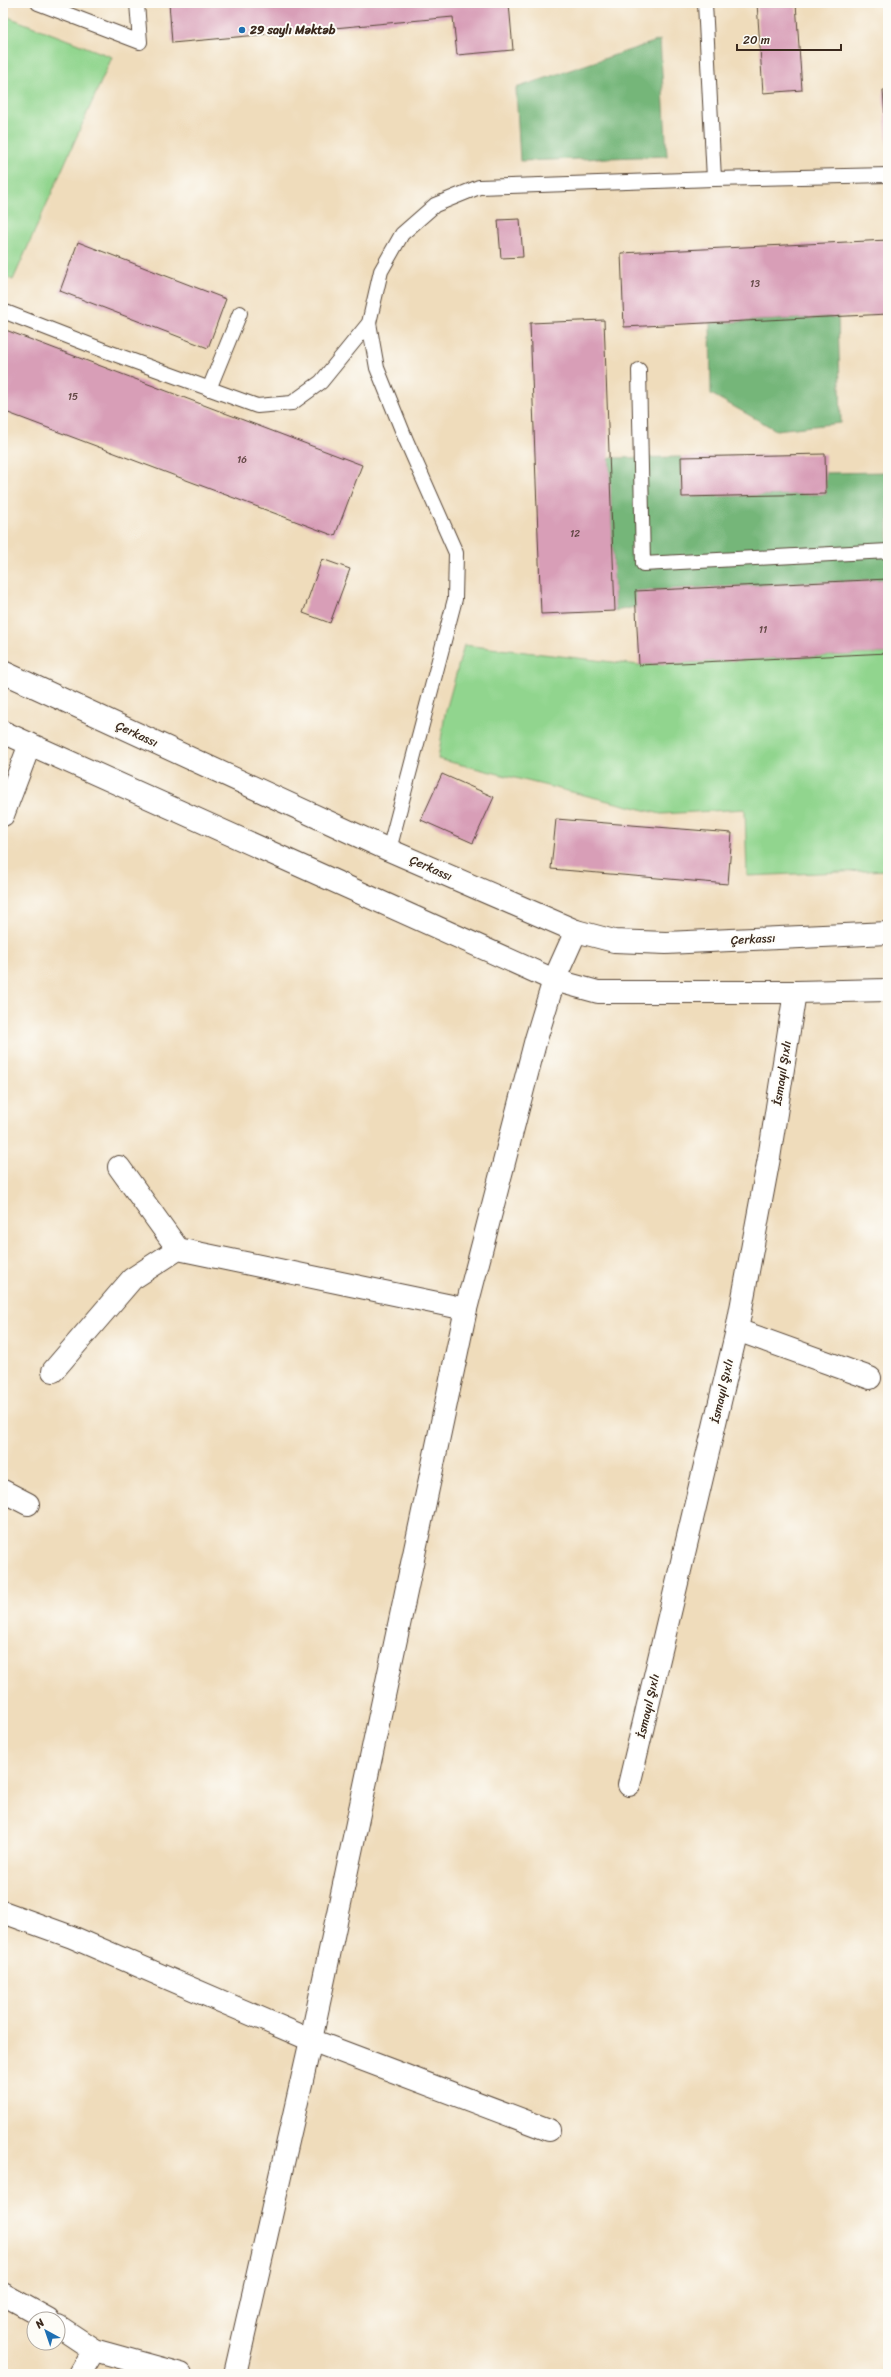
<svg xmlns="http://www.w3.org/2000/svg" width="891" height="2377" font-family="Sriracha,sans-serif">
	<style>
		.green { fill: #91d58e; stroke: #668056 }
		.forest { fill: #74b679; stroke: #58704c }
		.building { fill: #d89eb7 }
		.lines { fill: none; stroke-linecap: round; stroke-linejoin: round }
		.lane-casing { stroke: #564536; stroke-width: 16 }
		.street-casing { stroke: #564536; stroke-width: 24 }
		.secondary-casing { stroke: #564536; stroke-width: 24 }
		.lane { stroke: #fff; stroke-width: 14 }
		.street { stroke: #fff; stroke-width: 22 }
		.secondary { stroke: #fff; stroke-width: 22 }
		.poi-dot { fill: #1f6fb2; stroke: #fdfcf7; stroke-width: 1.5 }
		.labels { text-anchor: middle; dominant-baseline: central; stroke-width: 4; stroke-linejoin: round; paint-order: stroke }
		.number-label { font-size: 10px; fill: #624744 }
		.poi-label { font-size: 12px; font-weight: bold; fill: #3b2a1e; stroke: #fdfcf7; text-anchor: start }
		.street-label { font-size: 12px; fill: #3b2a1e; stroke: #fdfcf7 }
	</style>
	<rect width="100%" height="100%" fill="#fdfcf7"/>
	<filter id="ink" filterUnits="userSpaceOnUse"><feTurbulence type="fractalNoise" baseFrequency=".025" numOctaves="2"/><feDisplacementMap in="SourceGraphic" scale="8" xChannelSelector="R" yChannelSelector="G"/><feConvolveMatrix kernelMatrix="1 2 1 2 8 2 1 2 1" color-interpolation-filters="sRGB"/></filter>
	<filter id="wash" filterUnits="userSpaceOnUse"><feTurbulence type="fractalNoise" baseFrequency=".012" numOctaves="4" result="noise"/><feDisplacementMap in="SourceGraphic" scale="16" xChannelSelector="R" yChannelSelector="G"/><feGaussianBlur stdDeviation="0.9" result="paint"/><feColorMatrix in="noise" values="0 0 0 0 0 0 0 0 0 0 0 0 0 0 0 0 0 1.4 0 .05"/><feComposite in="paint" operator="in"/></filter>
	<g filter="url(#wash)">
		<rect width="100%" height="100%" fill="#efdcbb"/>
		<g class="green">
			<polygon points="3,15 112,57 13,280 3,276"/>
			<polygon points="464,645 639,665 888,653 888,870 747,876 745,809 661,814 438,759 445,714"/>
		</g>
		<g class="forest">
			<polygon points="660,40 667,156 520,161 516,88"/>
			<polygon points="838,317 841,423 776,430 711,394 710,323"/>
			<polygon points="681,457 682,497 826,494 825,473 888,472 888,579 636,591 636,607 615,611 609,458"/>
		</g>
		<g id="blocks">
			<g class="building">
				<polygon points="169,3 509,3 513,50 457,55 453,17 172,43"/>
				<polygon points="757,3 796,3 802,90 763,93"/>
				<polygon points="883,90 888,90 888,145 887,145"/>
				<polygon points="520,219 523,257 501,258 498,220"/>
				<polygon points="888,240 888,314 624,327 621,253"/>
				<polygon points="78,242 226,299 208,348 60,291"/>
				<polygon points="604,320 615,611 541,614 530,323"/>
				<polygon points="3,329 362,465 335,536 3,411"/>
				<polygon points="825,454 826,494 682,497 681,457"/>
				<polygon points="322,559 350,569 330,623 303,613"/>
				<polygon points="888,579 888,653 639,665 635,591"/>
				<polygon points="442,774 494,797 473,843 421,820"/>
				<polygon points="556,819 732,833 728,884 551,869"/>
			</g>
		</g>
	</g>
	<g filter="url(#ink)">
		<use href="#blocks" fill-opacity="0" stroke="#564536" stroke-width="1"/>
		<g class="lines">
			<g class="lane-casing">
				<g id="lane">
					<polyline points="38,3 140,42 137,3"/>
					<polyline points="705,3 714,179 888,175"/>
					<polyline points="3,311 103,350 257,406 292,403 321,382 369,323 381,271 402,234 435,205 479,187 714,179"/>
					<polyline points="369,323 377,368 406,440 456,553 455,599 389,850"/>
					<polyline points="639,370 643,564 888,551"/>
					<polyline points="209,389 240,313"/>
				</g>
			</g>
			<g class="street-casing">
				<g id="street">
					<polyline points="3,815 30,744"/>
					<polyline points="119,1167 178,1249"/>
					<polyline points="737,1330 870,1378"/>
					<polyline points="53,1371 132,1279 178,1249 466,1309"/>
					<polyline points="3,1491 28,1504"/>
					<polyline points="629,1785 737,1330 769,1158 795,992"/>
					<polyline points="3,1912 72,1937 311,2040 549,2130"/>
					<polyline points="3,2294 48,2319"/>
					<polyline points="58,2326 94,2350 181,2374"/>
					<polyline points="80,2374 94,2350"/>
					<polyline points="235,2374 311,2040 466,1309 536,1039 554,980 576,931"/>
				</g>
			</g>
			<g class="secondary-casing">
				<g id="secondary">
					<polyline points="3,672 389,850 576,931 614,941 666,943 888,933"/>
					<polyline points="3,732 554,980 598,992 795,992 888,990"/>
				</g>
			</g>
			<use href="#lane" class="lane"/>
			<use href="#street" class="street"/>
			<use href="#secondary" class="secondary"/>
		</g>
	</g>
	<circle class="poi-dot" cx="242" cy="30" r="4"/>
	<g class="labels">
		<g class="number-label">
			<text x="755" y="284">13</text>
			<text x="73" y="397">15</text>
			<text x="242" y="460">16</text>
			<text x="575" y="534">12</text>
			<text x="763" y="630">11</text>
		</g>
		<g class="poi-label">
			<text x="250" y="30">29 saylı Məktəb</text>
		</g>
		<g class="street-label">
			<text transform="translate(137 734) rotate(25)">Çerkassı</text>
			<text transform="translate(431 868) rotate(24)">Çerkassı</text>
			<text transform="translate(753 939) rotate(-3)">Çerkassı</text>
			<text transform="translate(782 1073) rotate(-81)">İsmayıl Şıxlı</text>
			<text transform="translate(722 1391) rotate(-77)">İsmayıl Şıxlı</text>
			<text transform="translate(648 1706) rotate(-77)">İsmayıl Şıxlı</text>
		</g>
	</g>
	<rect width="891" height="2377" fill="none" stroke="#fdfcf7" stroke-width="16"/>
	<g transform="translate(46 2331) rotate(320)"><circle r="19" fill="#fdfcf7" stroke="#afa8a0"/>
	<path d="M0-3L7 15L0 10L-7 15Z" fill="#1f6fb2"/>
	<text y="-6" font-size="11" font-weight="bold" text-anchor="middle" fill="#3b2a1e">N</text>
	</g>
	<path d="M737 44v6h104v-6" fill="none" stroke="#3b2a1e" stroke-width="2"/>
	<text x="743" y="44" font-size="12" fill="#3b2a1e" stroke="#fdfcf7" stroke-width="3" paint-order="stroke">20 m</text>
</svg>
